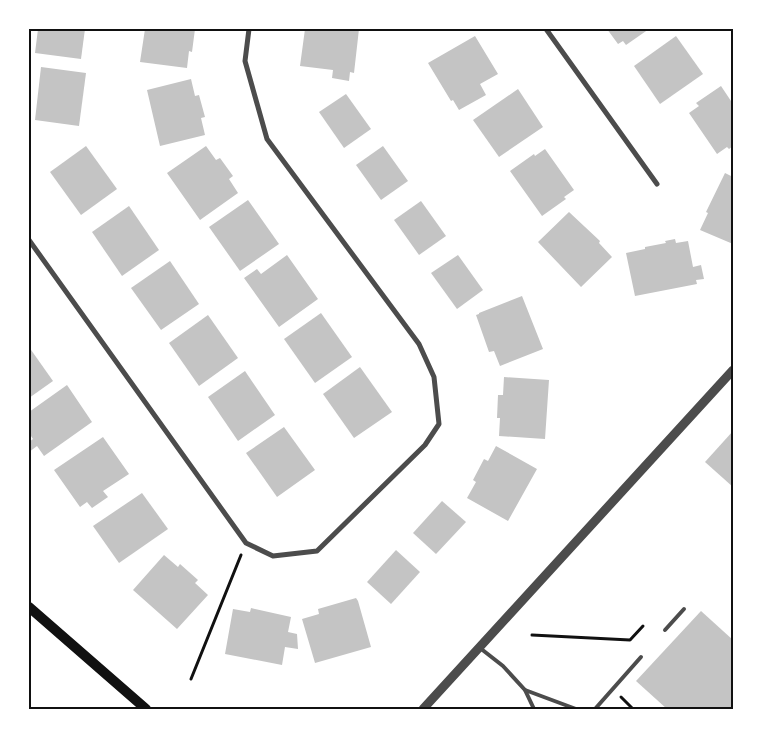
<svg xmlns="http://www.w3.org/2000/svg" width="762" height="738" font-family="Cabin,sans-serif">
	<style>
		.building { fill: #c4c4c4 }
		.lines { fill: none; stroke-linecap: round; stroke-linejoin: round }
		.path { stroke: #111; stroke-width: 3 }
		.service { stroke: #4c4c4c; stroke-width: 4 }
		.minor { stroke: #4c4c4c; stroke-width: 5 }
		.tertiary { stroke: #4c4c4c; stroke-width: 9 }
		.secondary { stroke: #111; stroke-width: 10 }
		.neatline { fill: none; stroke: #111; stroke-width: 2 }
	</style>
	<rect width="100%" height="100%" fill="#fff"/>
	<g class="building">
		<polygon points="38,29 85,29 81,59 35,53"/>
		<polygon points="145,29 195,29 192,52 189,51 187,68 140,62"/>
		<polygon points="305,29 359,29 354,73 350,72 349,81 332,78 333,70 300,66"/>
		<polygon points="607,29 649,29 626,45 623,41 618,44"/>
		<polygon points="475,36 498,74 480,84 486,95 459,110 453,100 451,101 428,63"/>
		<polygon points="676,36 703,74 660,104 634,66"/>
		<polygon points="41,67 86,73 79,126 35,120"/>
		<polygon points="191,79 195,96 199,95 205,117 201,118 205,135 160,146 147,90"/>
		<polygon points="721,86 733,104 733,146 729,149 727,147 717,154 689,113 699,106 696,103"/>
		<polygon points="518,89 543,127 499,157 473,120"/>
		<polygon points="346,94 371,129 344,148 319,112"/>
		<polygon points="86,146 117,189 81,215 50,172"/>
		<polygon points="206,146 216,160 220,158 233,176 229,179 238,193 200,220 167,173"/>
		<polygon points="383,146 408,181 381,200 356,165"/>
		<polygon points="545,149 574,190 564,197 566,199 542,216 510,171 534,154 535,156"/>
		<polygon points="725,173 733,177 733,244 700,230 708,213 706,212"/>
		<polygon points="248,200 279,244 240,271 209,227"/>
		<polygon points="421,201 446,236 419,255 394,220"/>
		<polygon points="129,206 159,250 122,276 92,232"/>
		<polygon points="569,212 600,241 599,243 612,257 581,287 538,242"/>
		<polygon points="675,239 676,243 688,241 693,267 701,265 704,279 696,280 697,284 635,296 626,253 645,249 645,247 666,243 665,241"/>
		<polygon points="287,255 318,299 279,327 244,278 257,269 261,274"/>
		<polygon points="458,255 483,290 457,309 431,273"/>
		<polygon points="170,261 199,304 161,330 131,288"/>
		<polygon points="522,296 543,349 500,366 494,351 489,352 476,315 479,314 479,313"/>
		<polygon points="321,313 352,357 315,383 284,339"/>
		<polygon points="208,315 238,358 199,386 169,343"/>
		<polygon points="29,347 53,381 29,398"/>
		<polygon points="360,367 392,412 354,438 323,394"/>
		<polygon points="245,371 275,415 238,441 208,397"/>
		<polygon points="504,377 549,380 545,439 499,436 500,418 497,418 498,395 503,395"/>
		<polygon points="67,385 92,422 44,456 37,446 29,452 29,442 33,439 29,433 29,412"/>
		<polygon points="284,427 315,470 277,497 246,453"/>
		<polygon points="733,431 733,487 705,462"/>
		<polygon points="103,437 129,474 103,491 108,497 92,508 87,502 80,507 54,470"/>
		<polygon points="496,446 537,469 508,521 467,498 476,482 473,480 484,459 488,461"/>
		<polygon points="142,493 168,529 119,563 93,526"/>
		<polygon points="442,501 466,522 436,554 413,533"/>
		<polygon points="396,550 420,572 391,604 367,582"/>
		<polygon points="164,555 178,567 180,564 198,580 195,583 208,595 177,629 133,590"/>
		<polygon points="356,598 358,601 371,647 315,663 302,619 319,614 318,609"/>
		<polygon points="251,608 291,617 288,632 297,634 298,649 285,647 282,665 225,654 233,609 250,612"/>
		<polygon points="701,611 733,640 733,709 667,709 636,681"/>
	</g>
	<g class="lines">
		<g class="path">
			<polyline points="532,635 630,640 643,626"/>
			<polyline points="191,679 241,555"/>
			<polyline points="621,697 633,709"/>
		</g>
		<g class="service">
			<polyline points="665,630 684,609"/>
			<polyline points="480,648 503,666 525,690 534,709"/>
			<polyline points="525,690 576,709"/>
			<polyline points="595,709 641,657"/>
		</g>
		<g class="minor">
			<polyline points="546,29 657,184"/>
			<polyline points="29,240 246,543 273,556 317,551 425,445 439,424 434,377 419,344 267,139 245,61 249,29"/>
		</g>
		<polyline class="tertiary" points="423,709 733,370"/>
		<polyline class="secondary" points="29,607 146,709"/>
	</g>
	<rect width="762" height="738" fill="none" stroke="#ffffff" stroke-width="60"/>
	<rect x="30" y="30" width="702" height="678" class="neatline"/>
</svg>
